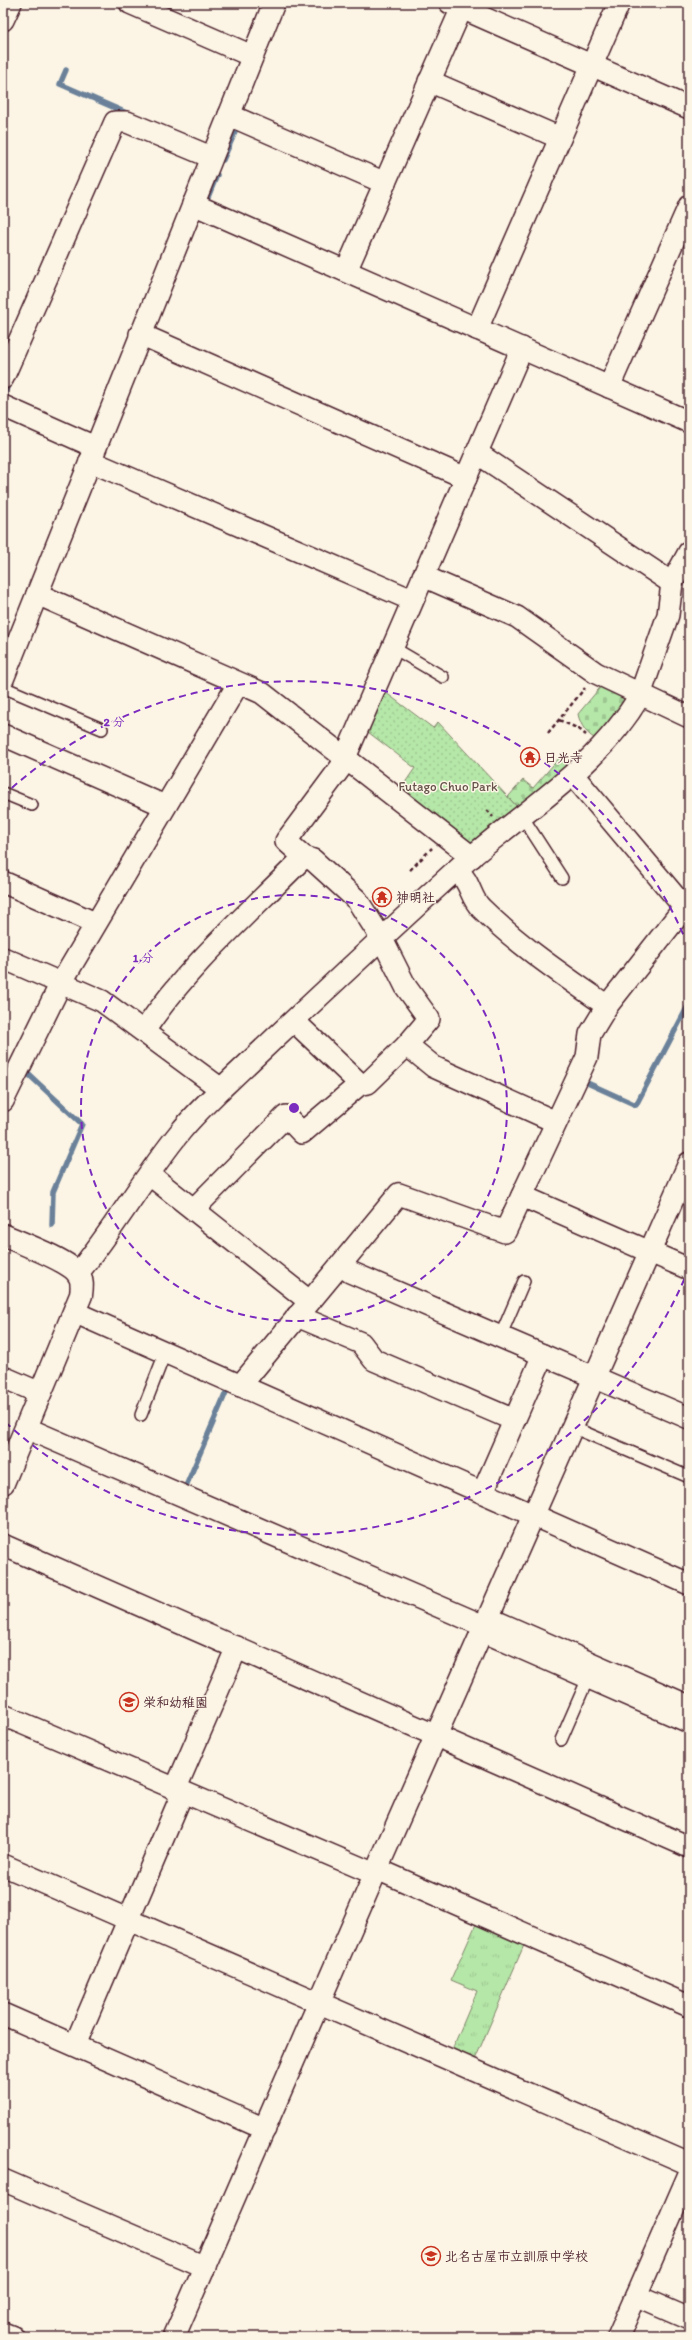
<svg xmlns="http://www.w3.org/2000/svg" width="692" height="2340" font-family="Itim,'Klee One',sans-serif">
	<style>
		.grass { fill: url(#grass-tufts); stroke: #80836a }
		.cemetery { fill: url(#cemetery-stones); stroke: #80836a }
		.park { fill: url(#park-dots); stroke: #80836a }
		.lines { fill: none; stroke-linecap: round; stroke-linejoin: round }
		.stream { stroke: #6b8199; stroke-width: 5.5 }
		.lane-casing { stroke: #4a1f2b; stroke-width: 14 }
		.street-casing { stroke: #4a1f2b; stroke-width: 24 }
		.secondary-casing { stroke: #4a1f2b; stroke-width: 25 }
		.path { stroke: #4a1f2b; stroke-width: 2.5; stroke-dasharray: 4 3; stroke-linecap: butt }
		.lane { stroke: #fcf5e5; stroke-width: 11 }
		.street { stroke: #fcf5e5; stroke-width: 21 }
		.secondary { stroke: #fcf5e5; stroke-width: 22 }
		.ring { fill: none; stroke: #7b2cbf; stroke-width: 2; stroke-dasharray: 7 5 }
		.labels { text-anchor: middle; dominant-baseline: central; stroke-width: 3; stroke-linejoin: round; paint-order: stroke }
		.poi-label { font-size: 13px; font-weight: bold; fill: #4a1f2b; stroke: #fcf5e5; text-anchor: start }
		.park-label { font-size: 13px; fill: #65514a; stroke: #fcf5e5 }
		.centre { fill: #7b2cbf; stroke: #fcf5e5; stroke-width: 2 }
		.ring-label { font-size: 12px; text-anchor: middle; font-weight: bold; fill: #7b2cbf; stroke: #fcf5e5; stroke-width: 3; stroke-linejoin: round; paint-order: stroke }
	</style>
	<defs>
		<pattern id="grass-tufts" width="24" height="20" patternUnits="userSpaceOnUse"><rect width="24" height="20" fill="#b5e7a8"/><path d="M3 7l-1-3M5 7V3M7 7l1-3M15 17l-1-3M17 17v-4M19 17l1-3" fill="none" stroke="#9dc691"/></pattern>
		<pattern id="cemetery-stones" width="16" height="16" patternUnits="userSpaceOnUse"><rect width="16" height="16" fill="#b5e7a8"/><path d="M2 7V4a2 2 0 0 1 4 0v3zM10 15v-3a2 2 0 0 1 4 0v3z" fill="#9dc691"/></pattern>
		<pattern id="park-dots" width="8" height="8" patternUnits="userSpaceOnUse"><rect width="8" height="8" fill="#b5e7a8"/><path d="M2 2h.1M6 6h.1" fill="none" stroke="#9dc691" stroke-width="1.8" stroke-linecap="round"/></pattern>
	</defs>
	<rect width="100%" height="100%" fill="#fcf5e5"/>
	<filter id="ink" filterUnits="userSpaceOnUse"><feTurbulence type="fractalNoise" baseFrequency=".025" numOctaves="2"/><feDisplacementMap in="SourceGraphic" scale="8" xChannelSelector="R" yChannelSelector="G"/><feConvolveMatrix kernelMatrix="1 2 1 2 8 2 1 2 1" color-interpolation-filters="sRGB"/></filter>
	<g filter="url(#ink)">
		<polygon class="grass" points="476,1924 524,1945 474,2062 451,2052 477,1991 451,1980"/>
		<g class="cemetery">
			<path d="M603,684L628,697L599,740C588,737 580,725 578,714Z"/>
			<polygon points="560,757 570,766 519,809 508,797 523,780 533,788"/>
		</g>
		<polygon class="park" points="381,689 433,728 438,722 519,809 474,844 467,845 398,793 415,768 364,729"/>
		<g class="lines">
			<g class="stream">
				<polyline points="66,70 60,84 129,114"/>
				<polyline points="223,160 236,130"/>
				<polyline points="208,197 217,175"/>
				<polyline points="4,394 10,381"/>
				<polyline points="25,1071 82,1124 53,1192 52,1225"/>
				<polyline points="583,1081 636,1105 689,1004"/>
				<polyline points="186,1486 227,1390"/>
			</g>
			<g class="lane-casing">
				<g id="lane">
					<polyline points="392,647 443,677"/>
					<polyline points="3,687 102,729"/>
					<polyline points="3,793 32,805"/>
					<polyline points="522,816 562,878"/>
					<polyline points="500,1337 524,1281"/>
					<polyline points="141,1415 165,1353"/>
					<polyline points="572,1427 689,1477"/>
					<polyline points="561,1740 588,1678"/>
				</g>
			</g>
			<g class="street-casing">
				<g id="street">
					<polyline points="130,3 252,56"/>
					<polyline points="450,3 689,108"/>
					<polyline points="3,20 11,3"/>
					<polyline points="429,81 560,138"/>
					<polyline points="229,115 385,183"/>
					<polyline points="193,204 689,422"/>
					<polyline points="346,271 464,3"/>
					<polyline points="477,329 619,3"/>
					<polyline points="140,334 466,478"/>
					<polyline points="3,378 115,122 127,122 211,157"/>
					<polyline points="609,387 689,206"/>
					<polyline points="3,406 95,447"/>
					<polyline points="477,453 672,583"/>
					<polyline points="90,461 412,600"/>
					<polyline points="423,576 517,617 596,673 689,717"/>
					<polyline points="37,594 262,693 472,857"/>
					<polyline points="3,679 274,3"/>
					<polyline points="3,735 165,806"/>
					<polyline points="573,775 689,913"/>
					<path d="M457,870C471,882 470,898 481,908C518,945 563,975 607,1006"/>
					<polyline points="3,882 95,923"/>
					<polyline points="3,958 102,1001 221,1089"/>
					<polyline points="294,1021 360,1084"/>
					<path d="M144,1031C188,965 249,913 304,857"/>
					<polyline points="407,1045 434,1067 556,1122"/>
					<polyline points="3,1101 61,983 238,684"/>
					<polyline points="150,1175 309,1301"/>
					<polyline points="522,1196 689,1269"/>
					<polyline points="194,1209 286,1116 302,1133 360,1084 368,1083 407,1045 429,1019 406,987 382,939 357,900 313,860 304,857 286,841 341,767 522,348"/>
					<polyline points="341,1265 350,1272 689,1418"/>
					<path d="M78,1273C115,1228 144,1176 181,1131C193,1116 209,1101 223,1087C300,1014 377,942 455,871C517,815 598,769 640,695L668,615L672,583L689,552"/>
					<polyline points="74,1312 689,1584"/>
					<polyline points="297,1316 361,1343 374,1360 514,1420"/>
					<polyline points="3,1377 40,1393"/>
					<polyline points="240,1386 399,1194 505,1232 587,1057 590,1034 607,1006 684,908"/>
					<polyline points="26,1428 484,1626"/>
					<polyline points="483,1492 543,1355"/>
					<polyline points="3,1545 689,1847"/>
					<polyline points="488,1618 689,1706"/>
					<polyline points="482,1631 689,1722"/>
					<polyline points="3,1715 375,1874"/>
					<polyline points="175,1790 237,1647"/>
					<polyline points="3,1865 689,2164"/>
					<polyline points="377,1869 689,2006"/>
					<polyline points="3,2014 265,2129"/>
					<polyline points="75,2045 182,1794"/>
					<polyline points="3,2180 205,2267"/>
					<polyline points="636,2296 689,2319"/>
					<polyline points="3,2333 13,2337"/>
					<polyline points="174,2337 377,1869 689,1163"/>
					<polyline points="618,2337 689,2174"/>
				</g>
			</g>
			<g class="secondary-casing">
				<path id="secondary" d="M3,1235C19,1242 70,1261 78,1274C83,1280 82,1287 81,1295L3,1483"/>
			</g>
			<g class="path">
				<polyline points="559,720 579,729 586,735"/>
				<polyline points="548,733 585,688"/>
				<polyline points="487,810 493,817"/>
				<polyline points="410,870 432,848"/>
			</g>
			<use href="#lane" class="lane"/>
			<use href="#street" class="street"/>
			<use href="#secondary" class="secondary"/>
		</g>
	</g>
	<g class="ring">
		<circle cx="294" cy="1108" r="213"/>
		<path d="M689 1268A426 426 0 0 1 3 1420M3 796A426 426 0 0 1 689 948"/>
	</g>
	<defs>
		<g id="temple-ring" transform="scale(1)"><circle r="9.5" fill="#fcf5e5" stroke="#c8321e" stroke-width="1.5"/><path d="M0-6L5-2H3V0L6.5 2.5H4V6H1.5V3h-3V6H-4V2.5H-6.5L-3 0V-2H-5Z" fill="#c8321e"/></g>
		<g id="school-ring" transform="scale(1)"><circle r="9.5" fill="#fcf5e5" stroke="#c8321e" stroke-width="1.5"/><path d="M0-5L7-2L0 1L-7-2ZM-4 1L0 2.5L4 1V4Q0 6-4 4Z" fill="#c8321e"/></g>
	</defs>
	<g fill-rule="evenodd">
		<use href="#temple-ring" x="530" y="757"/>
		<use href="#temple-ring" x="382" y="897"/>
		<use href="#school-ring" x="129" y="1702"/>
		<use href="#school-ring" x="431" y="2256"/>
	</g>
	<g class="labels">
		<g class="poi-label">
			<text x="544" y="757">日光寺</text>
			<text x="396" y="897">神明社</text>
			<text x="143" y="1702">栄和幼稚園</text>
			<text x="445" y="2256">北名古屋市立訓原中学校</text>
		</g>
		<g class="park-label">
			<text x="448" y="786">Futago Chuo Park</text>
		</g>
	</g>
	<circle cx="294" cy="1108" r="6" class="centre"/>
	<g class="ring-label">
		<text x="114" y="726">2 分</text>
		<text x="143" y="962">1 分</text>
	</g>
	<rect width="692" height="2340" fill="none" stroke="#fcf5e5" stroke-width="16"/>
	<rect x="8" y="8" width="676" height="2324" fill="none" stroke="#4a1f2b" stroke-width="1.5" filter="url(#ink)"/>
</svg>
